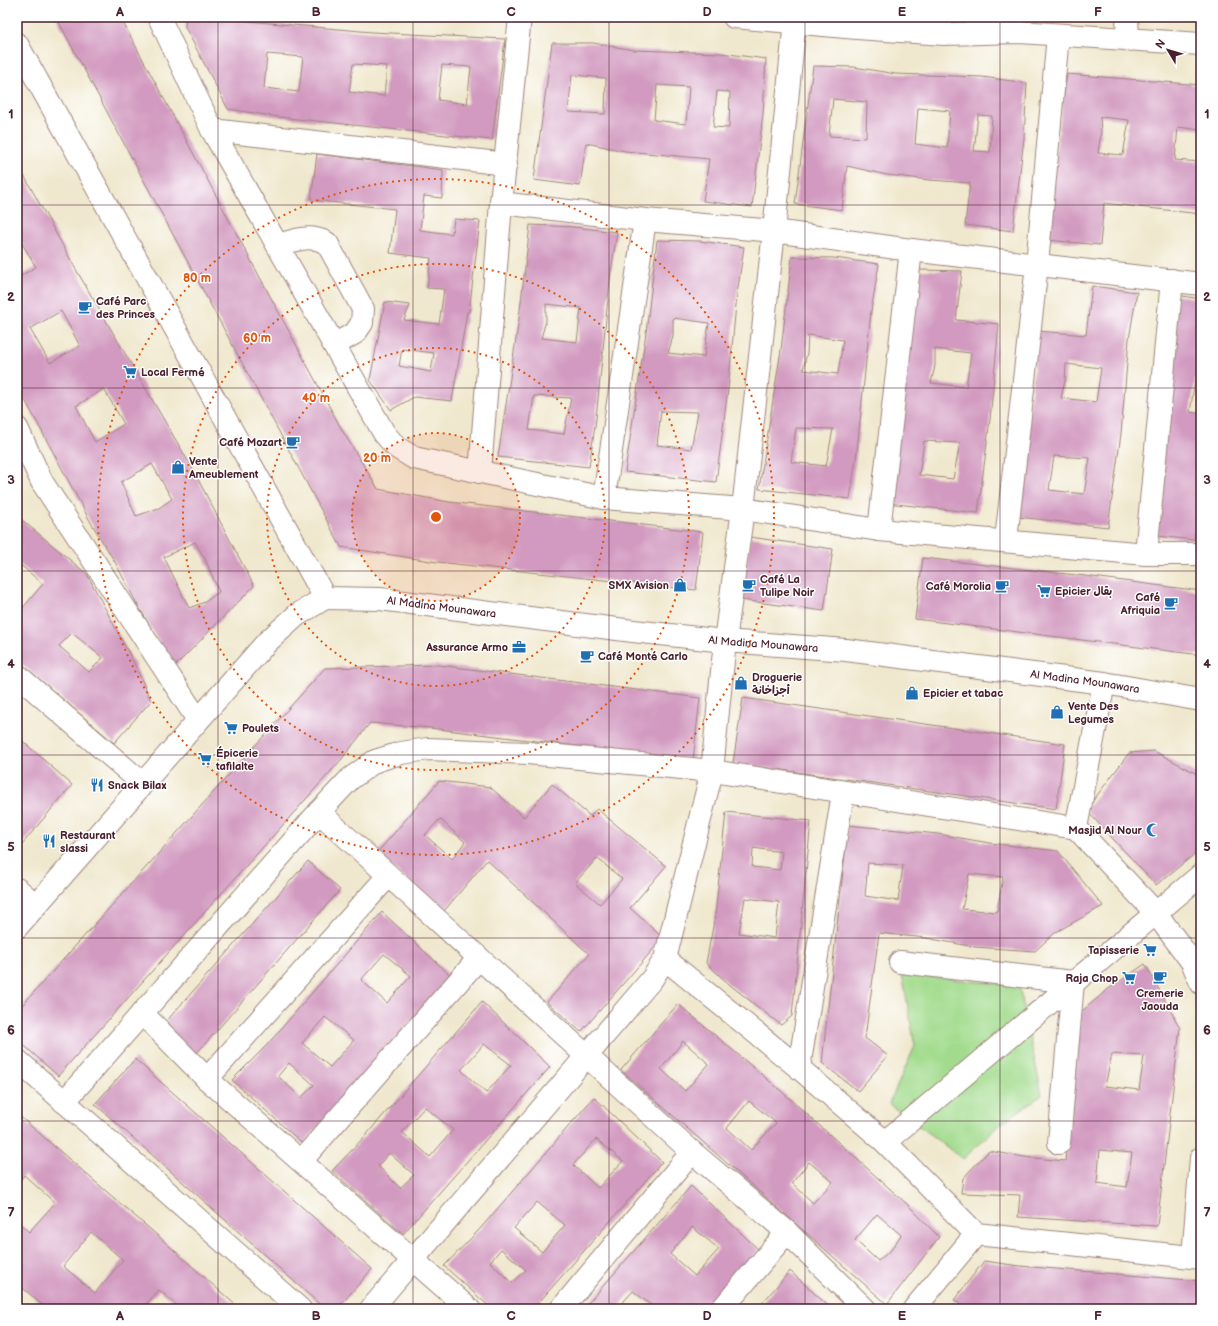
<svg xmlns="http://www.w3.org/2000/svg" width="1218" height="1326" font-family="'Balsamiq Sans','Playpen Sans Arabic',sans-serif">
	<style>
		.green { fill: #a2db8d; stroke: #767d5c }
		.building { fill: #d29ac0; fill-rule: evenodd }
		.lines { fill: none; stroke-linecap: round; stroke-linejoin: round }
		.minor-casing { stroke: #9d847c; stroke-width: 24 }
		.minor { stroke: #fff; stroke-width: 22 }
		.grid { fill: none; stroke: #4a1f2b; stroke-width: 1; stroke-opacity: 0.55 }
		.ring { fill: none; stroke: #e0560e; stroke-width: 2; stroke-dasharray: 2 4 }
		.labels { text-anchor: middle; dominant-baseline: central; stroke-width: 3; stroke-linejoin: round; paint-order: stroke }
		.poi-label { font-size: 11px; font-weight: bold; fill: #4a1f2b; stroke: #fff; text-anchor: start }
		.street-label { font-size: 11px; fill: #4a1f2b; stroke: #fff }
		.centre { fill: #e0560e; stroke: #fff; stroke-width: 2 }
		.ring-label { font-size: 12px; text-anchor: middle; font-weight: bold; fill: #e0560e; stroke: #fff; stroke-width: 3; stroke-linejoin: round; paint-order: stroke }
		.neatline { fill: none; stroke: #4a1f2b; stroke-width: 1.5 }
		.grid-label { font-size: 13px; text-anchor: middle; font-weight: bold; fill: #4a1f2b }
	</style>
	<rect width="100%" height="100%" fill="#fff"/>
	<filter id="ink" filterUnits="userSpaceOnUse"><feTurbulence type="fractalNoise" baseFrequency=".025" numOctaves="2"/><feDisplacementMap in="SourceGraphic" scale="8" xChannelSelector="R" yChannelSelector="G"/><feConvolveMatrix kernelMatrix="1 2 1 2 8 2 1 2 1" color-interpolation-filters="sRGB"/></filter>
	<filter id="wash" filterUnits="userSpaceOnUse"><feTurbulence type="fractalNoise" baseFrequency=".012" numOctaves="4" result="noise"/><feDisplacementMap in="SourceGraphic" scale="16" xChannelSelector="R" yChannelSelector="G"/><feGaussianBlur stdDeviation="0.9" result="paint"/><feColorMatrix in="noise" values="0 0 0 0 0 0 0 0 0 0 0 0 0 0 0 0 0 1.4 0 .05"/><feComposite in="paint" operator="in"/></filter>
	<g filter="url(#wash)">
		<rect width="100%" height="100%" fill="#f0e8ce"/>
		<polygon class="green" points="902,974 1019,986 1042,1095 999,1125 963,1159 889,1104 915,1046"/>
		<g id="blocks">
			<g class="building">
				<polygon points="56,17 120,17 342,430 378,489 449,502 703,532 696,590 437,562 341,547"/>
				<path d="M186,17H230L247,21L372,32L505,39L492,140L279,117L228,109L185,27ZM267,54L303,57L299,92L264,88ZM353,64L387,66L384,96L349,92ZM442,65L471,67L467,104L438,100Z"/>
				<path d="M552,43H593L634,50L721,53L766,59L763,114L752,207L703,201L709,159L625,151L586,143L580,186L534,180ZM572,75L606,78L605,114L568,112ZM657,85L689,87L686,124L654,120ZM717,91L730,92L729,128L713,127Z"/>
				<path d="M813,66L854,67L896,74L982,77L1027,83L1024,138L1013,231L965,225L970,183L930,180L887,175L847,166L842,210L795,204ZM833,99L867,102L866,138L829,136ZM918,108L950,111L947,148L915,144ZM978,115L992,116L990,152L974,151Z"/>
				<path d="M1067,74L1201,85V130L1178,127L1175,160L1201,162V214L1104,203L1100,245L1047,240L1051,186ZM1100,117L1129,120L1123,155L1098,153L1101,132Z"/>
				<path d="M317,154L443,170L442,198L424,196L420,230L452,234L454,219L480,221L469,312H467L452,401L414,397L391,410L370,380L385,302L410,305L404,320L439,324L444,289L427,288L431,258L390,253L395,209L311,200ZM402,349L434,353L431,372L399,366Z"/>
				<path d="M17,163L78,273L191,466L254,586L174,667L136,602L115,562L90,521L17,385V278L36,267L17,235ZM61,311L80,346L50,363L30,329ZM104,389L124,424L95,442L76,406ZM152,464L172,499L159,508L136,516L121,482ZM195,542L205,559L219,592L205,602L189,608L164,557Z"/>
				<path d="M530,225L573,227L617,232L610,279L596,419L589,467L498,457L519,319ZM546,304L581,308L577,342L541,338L546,321ZM534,396L571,398L564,434L529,430Z"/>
				<path d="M657,240L700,241L744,247L737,294L728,389L716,482L625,472L646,333ZM673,318L709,323L704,357L668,353L673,336ZM661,411L698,412L691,449L657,445Z"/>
				<path d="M792,257L834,258L879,264L871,311L857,451L850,499L759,489L781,350ZM808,335L843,340L838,374L803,370L807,353ZM796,428L833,429L826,466L791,462Z"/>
				<path d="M920,270L962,271L956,320L999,324L990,419L978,513L887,503ZM935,349L971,353L966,387L931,383L935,366ZM924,441L960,443L953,479L919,475Z"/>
				<path d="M1092,286L1137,292L1129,339L1121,434L1108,527L1018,517L1038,331L1086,335ZM1066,364L1101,368L1096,402L1061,398L1065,381ZM1054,456L1090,458L1084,494L1049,490Z"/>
				<polygon points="1177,295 1201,299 1201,380 1195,380 1190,412 1201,414 1201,497 1194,540 1149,535"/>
				<path d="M17,516L87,574L134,663L151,701L114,743L17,660V606L21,610L43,584L17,562ZM72,633L103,658L89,672L59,646Z"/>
				<polygon points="750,537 833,549 824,611 741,600"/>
				<polygon points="923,558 1085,576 1201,591 1201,655 915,619"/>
				<polygon points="438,665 700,698 693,760 430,728 370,723 341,760 58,1076 17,1039 17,1011 325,668"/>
				<polygon points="743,698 1065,744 1056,809 733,763"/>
				<polygon points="17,736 72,785 17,850"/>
				<polygon points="1154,751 1201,776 1201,849 1156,885 1086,810 1129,753"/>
				<path d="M439,781L490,787L524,817L552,784L590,816L597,809L666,866L630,908L663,938L581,1032L547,1002L589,954L487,860L444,911L376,854ZM440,819L465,842L452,859L425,835ZM597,858L622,879L600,904L575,883Z"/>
				<path d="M726,812L811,821L792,1016L781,1025L730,985L706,963L715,916ZM753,848L782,852L780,870L752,867ZM745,898L779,902L775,938L739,933Z"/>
				<path d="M848,825L938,834L989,843L1058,851L1103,906L1056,932L1035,951L975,947L926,938L879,933L865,1038L888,1056L858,1091L822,1063ZM868,863L903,865L898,901L865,896ZM969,874L1003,877L997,912L962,909Z"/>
				<polygon points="308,861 340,890 196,1054 163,1025"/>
				<path d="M382,912L451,976L303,1144L232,1080L267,1045ZM384,954L411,976L387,1003L361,980ZM325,1017L354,1040L330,1067L302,1043ZM289,1063L314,1085L301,1098L278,1076Z"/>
				<path d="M1145,964L1180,1028L1157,1226L1018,1217L1020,1195L961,1193L963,1178L989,1151L1024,1157L1065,1161L1081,1012L1107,990ZM1112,1054L1144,1056L1139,1090L1105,1086ZM1100,1150L1132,1153L1127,1187L1097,1183Z"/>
				<path d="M482,1002L550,1067L403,1234L332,1171L367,1134ZM484,1044L511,1065L486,1093L461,1070ZM425,1107L453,1130L430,1157L402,1132ZM389,1153L414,1175L400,1188L378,1166Z"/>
				<path d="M678,1004L780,1090L908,1205L939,1237L887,1304L621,1070ZM683,1041L709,1064L685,1091L661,1069ZM749,1101L776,1123L751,1150L727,1128ZM809,1162L833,1182L813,1203L792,1183ZM877,1214L901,1235L891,1250L878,1261L855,1240Z"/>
				<polygon points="135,1059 372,1269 337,1309 325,1309 95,1104"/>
				<path d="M594,1097L662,1162L533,1309H492L444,1266L479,1230ZM596,1139L623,1161L598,1188L573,1165ZM537,1202L565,1225L542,1252L514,1228ZM501,1249L526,1270L512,1283L490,1262Z"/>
				<path d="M17,1114L166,1243L240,1309H181L159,1290L142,1309H47L17,1283V1221L29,1232L55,1203L24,1175L17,1184ZM91,1232L123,1260L95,1293L63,1266Z"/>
				<path d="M691,1186L759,1250L707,1309H656L633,1291L617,1309H583ZM692,1227L719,1249L695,1276L670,1254Z"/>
				<polygon points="984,1261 1020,1266 1201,1281 1201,1309 967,1309 954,1300"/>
				<polygon points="790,1271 824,1302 831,1309 757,1309"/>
			</g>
		</g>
	</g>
	<g filter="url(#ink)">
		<use href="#blocks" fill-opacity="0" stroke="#9d847c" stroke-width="1"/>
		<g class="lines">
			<g class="minor-casing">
				<g id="minor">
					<polyline points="159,17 212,130 384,433 396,447 414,458 604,498 743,509 879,530 1146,554 1201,554"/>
					<polyline points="734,17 857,28 944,34 1020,32 1201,44"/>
					<polyline points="1127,17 1128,40"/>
					<polyline points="17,44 325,598"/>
					<polyline points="212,130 506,164"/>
					<polyline points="501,203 645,220 774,231 911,250 1201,284"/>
					<path d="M278,245C296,240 309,234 327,243L363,309L362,323L355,333L334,345"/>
					<polyline points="17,428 42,482 198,720"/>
					<polyline points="480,472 501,203 520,17"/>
					<polyline points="604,498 645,220"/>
					<polyline points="879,530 911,250"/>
					<polyline points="1006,540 1037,265 1058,35"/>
					<polyline points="1146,554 1172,280"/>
					<path id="s1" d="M325,598L380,599L633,631L725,641L846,650L1104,683L1201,700"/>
					<polyline points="17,675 142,783"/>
					<polyline points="319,812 692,1152 787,1232 865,1309"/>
					<polyline points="1076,828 1104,683"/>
					<polyline points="17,889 36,905"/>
					<polyline points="17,927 267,642 297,615 325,598"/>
					<polyline points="665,959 799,1068 885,1142 976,1234 1201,1258"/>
					<polyline points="900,962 1073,982 1059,1143"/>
					<polyline points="142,1013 207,1079 469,1309"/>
					<polyline points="17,1060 300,1309"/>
					<polyline points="799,1068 843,793"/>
					<polyline points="207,1079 388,876"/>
					<polyline points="64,1102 319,812 350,779 375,761 401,753 428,749 528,753 712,771 1076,828 1155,912 1192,962 1201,983"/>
					<polyline points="885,1142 1201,875"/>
					<polyline points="302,1160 479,958"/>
					<polyline points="1193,1257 1201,1158"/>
					<polyline points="371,1309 652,979 665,959 712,771 725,641 743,509 774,231 795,21"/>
					<polyline points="561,1309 692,1152"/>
					<polyline points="722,1309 787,1232"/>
					<polyline points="914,1309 976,1234"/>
				</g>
			</g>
			<use href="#minor" class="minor"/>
		</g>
	</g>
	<path class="grid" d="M218,17V1309M413,17V1309M609,17V1309M805,17V1309M1000,17V1309M17,205H1201M17,388H1201M17,571H1201M17,755H1201M17,938H1201M17,1121H1201"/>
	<circle cx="436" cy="517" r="84" fill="#e0560e" fill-opacity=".12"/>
	<g class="ring">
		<circle cx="436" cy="517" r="84"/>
		<circle cx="436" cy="517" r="169"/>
		<circle cx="436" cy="517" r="253"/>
		<circle cx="436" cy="517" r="338"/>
	</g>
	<defs>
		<g id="cafe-bare" transform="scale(1.08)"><path d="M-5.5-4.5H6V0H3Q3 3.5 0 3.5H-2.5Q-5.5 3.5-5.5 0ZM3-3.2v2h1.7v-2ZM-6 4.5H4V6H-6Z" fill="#1f6fb2" stroke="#fff" stroke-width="2.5" paint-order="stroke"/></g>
		<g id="supermarket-bare" transform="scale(1.08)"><path d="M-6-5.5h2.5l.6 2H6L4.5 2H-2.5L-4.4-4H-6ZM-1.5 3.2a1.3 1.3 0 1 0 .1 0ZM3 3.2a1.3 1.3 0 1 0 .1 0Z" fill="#1f6fb2" stroke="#fff" stroke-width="2.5" paint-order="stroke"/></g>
		<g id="shop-bare" transform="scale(1.08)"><path d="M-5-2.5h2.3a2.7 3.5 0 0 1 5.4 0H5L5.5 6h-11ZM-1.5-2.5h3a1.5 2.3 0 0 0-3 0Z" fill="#1f6fb2" stroke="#fff" stroke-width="2.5" paint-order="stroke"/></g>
		<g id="office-bare" transform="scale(1.08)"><path d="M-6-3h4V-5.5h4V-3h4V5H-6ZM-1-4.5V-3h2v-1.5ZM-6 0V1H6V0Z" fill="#1f6fb2" stroke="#fff" stroke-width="2.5" paint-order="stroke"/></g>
		<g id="restaurant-bare" transform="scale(1.08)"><path d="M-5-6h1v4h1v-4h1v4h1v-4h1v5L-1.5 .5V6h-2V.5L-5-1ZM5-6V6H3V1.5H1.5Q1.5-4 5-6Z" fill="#1f6fb2" stroke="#fff" stroke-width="2.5" paint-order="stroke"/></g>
		<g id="mosque-bare" transform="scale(1.08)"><path d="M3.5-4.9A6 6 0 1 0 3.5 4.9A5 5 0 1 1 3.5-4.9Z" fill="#1f6fb2" stroke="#fff" stroke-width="2.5" paint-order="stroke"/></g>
	</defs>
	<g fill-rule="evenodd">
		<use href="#cafe-bare" x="85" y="307"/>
		<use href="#supermarket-bare" x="130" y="372"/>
		<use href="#cafe-bare" x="293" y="442"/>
		<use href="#shop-bare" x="178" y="467"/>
		<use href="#shop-bare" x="680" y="585"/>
		<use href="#cafe-bare" x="749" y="585"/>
		<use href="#cafe-bare" x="1002" y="586"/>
		<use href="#supermarket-bare" x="1044" y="591"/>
		<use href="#cafe-bare" x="1171" y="603"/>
		<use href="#office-bare" x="519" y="647"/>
		<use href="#cafe-bare" x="587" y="656"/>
		<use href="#shop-bare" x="741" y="683"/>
		<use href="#shop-bare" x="912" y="693"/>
		<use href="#shop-bare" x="1057" y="712"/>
		<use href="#supermarket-bare" x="231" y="728"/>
		<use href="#supermarket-bare" x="205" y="759"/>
		<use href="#restaurant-bare" x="97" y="785"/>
		<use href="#mosque-bare" x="1153" y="830"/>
		<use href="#restaurant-bare" x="49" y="841"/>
		<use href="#supermarket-bare" x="1150" y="950"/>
		<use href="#cafe-bare" x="1160" y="977"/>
		<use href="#supermarket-bare" x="1129" y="978"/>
	</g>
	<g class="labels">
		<g class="poi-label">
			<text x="96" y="301">Café Parc<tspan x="96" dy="13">des Princes</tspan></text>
			<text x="141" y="372">Local Fermé</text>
			<text x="282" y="442" text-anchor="end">Café Mozart</text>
			<text x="189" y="461">Vente<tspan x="189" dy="13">Ameublement</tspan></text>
			<text x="760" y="579">Café La<tspan x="760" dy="13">Tulipe Noir</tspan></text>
			<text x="669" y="585" text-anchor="end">SMX Avision</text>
			<text x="991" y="586" text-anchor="end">Café Morolia</text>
			<text x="1055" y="591">Epicier بقال</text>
			<text x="1160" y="597" text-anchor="end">Café<tspan x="1160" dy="13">Afriquia</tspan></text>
			<text x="508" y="647" text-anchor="end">Assurance Armo</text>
			<text x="598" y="656">Café Monté Carlo</text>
			<text x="752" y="677">Droguerie<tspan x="752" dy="13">أجزاخانة</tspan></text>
			<text x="923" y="693">Epicier et tabac</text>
			<text x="1068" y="706">Vente Des<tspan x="1068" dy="13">Legumes</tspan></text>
			<text x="242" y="728">Poulets</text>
			<text x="216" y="753">Épicerie<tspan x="216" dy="13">tafilalte</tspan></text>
			<text x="108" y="785">Snack Bilax</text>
			<text x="1142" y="830" text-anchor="end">Masjid Al Nour</text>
			<text x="60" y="835">Restaurant<tspan x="60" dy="13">slassi</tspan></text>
			<text x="1139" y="950" text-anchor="end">Tapisserie</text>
			<text x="1118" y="978" text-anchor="end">Raja Chop</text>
			<text x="1160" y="993" text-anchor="middle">Cremerie<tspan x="1160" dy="13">Jaouda</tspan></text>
		</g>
		<g class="street-label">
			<text stroke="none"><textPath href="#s1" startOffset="117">Al Madina Mounawara</textPath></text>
			<text stroke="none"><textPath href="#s1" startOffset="441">Al Madina Mounawara</textPath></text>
			<text stroke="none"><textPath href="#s1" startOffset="765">Al Madina Mounawara</textPath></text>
		</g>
	</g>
	<circle cx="436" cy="517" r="6" class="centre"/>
	<g class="ring-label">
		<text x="197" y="282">80 m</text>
		<text x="257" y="342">60 m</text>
		<text x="316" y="402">40 m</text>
		<text x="377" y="462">20 m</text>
	</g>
	<rect width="1218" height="1326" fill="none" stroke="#fff" stroke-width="44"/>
	<g transform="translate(1168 50) rotate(308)" stroke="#ffffff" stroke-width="3" paint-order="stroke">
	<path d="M0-3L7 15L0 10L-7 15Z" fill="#4a1f2b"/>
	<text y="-6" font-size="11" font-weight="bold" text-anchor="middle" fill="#4a1f2b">N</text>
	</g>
	<rect x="22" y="22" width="1174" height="1282" class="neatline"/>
	<g class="grid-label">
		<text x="120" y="16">A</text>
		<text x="316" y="16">B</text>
		<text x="511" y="16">C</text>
		<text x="707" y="16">D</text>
		<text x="902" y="16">E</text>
		<text x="1098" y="16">F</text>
		<text x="11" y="118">1</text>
		<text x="1207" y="118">1</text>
		<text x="11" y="301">2</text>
		<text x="1207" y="301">2</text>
		<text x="11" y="484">3</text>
		<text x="1207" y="484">3</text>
		<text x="11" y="668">4</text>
		<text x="1207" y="668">4</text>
		<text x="11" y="851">5</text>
		<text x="1207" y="851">5</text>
		<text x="11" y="1034">6</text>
		<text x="1207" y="1034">6</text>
		<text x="11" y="1217">7</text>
		<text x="1207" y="1217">7</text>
		<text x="120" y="1320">A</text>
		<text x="316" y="1320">B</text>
		<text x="511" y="1320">C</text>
		<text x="707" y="1320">D</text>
		<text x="902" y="1320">E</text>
		<text x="1098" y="1320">F</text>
	</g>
</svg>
